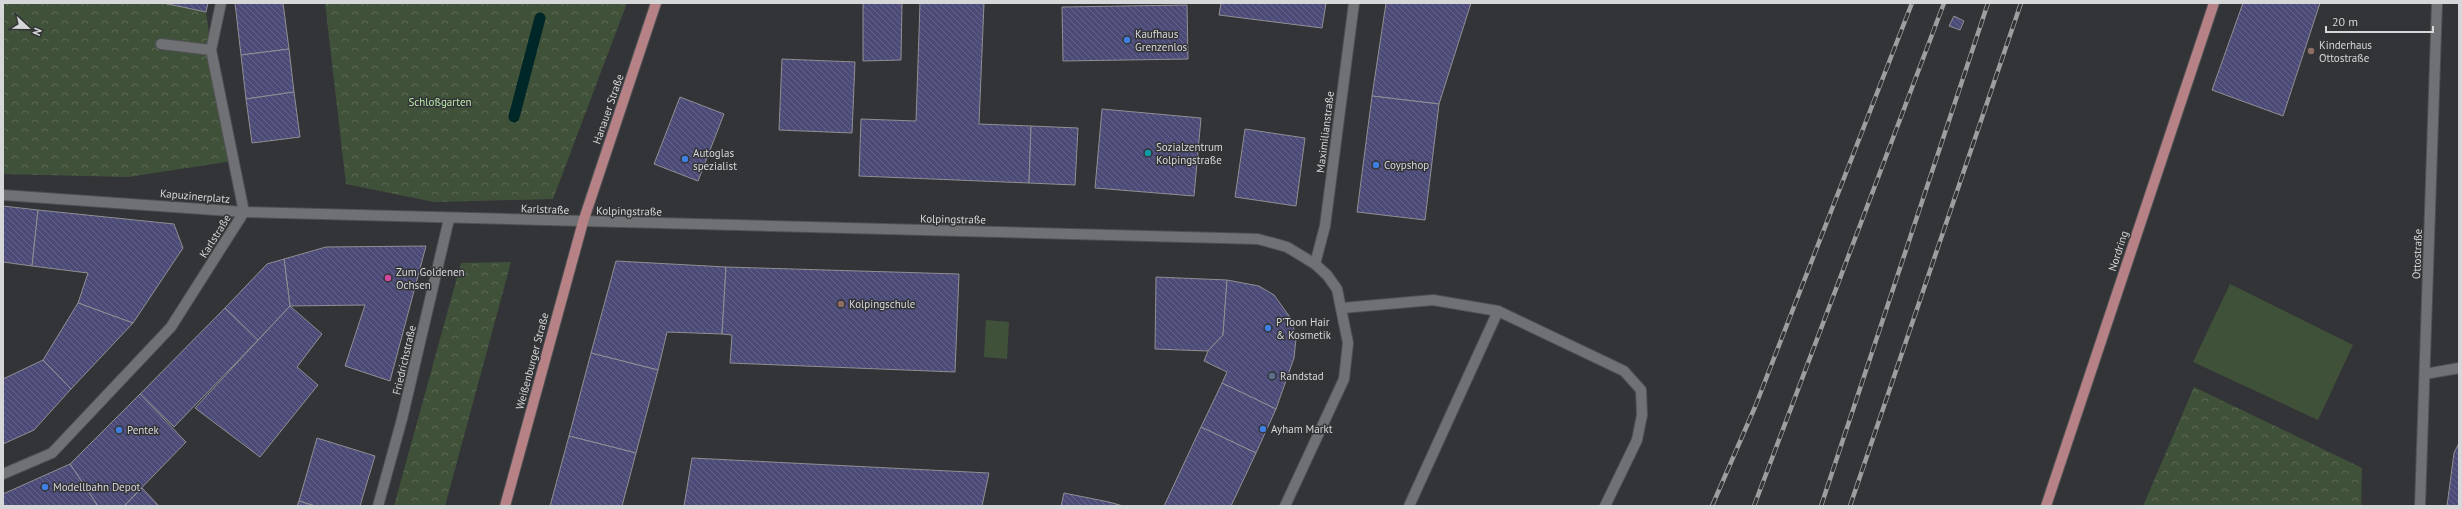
<svg xmlns="http://www.w3.org/2000/svg" width="2462" height="509" font-family="'PT Sans',sans-serif">
	<style>
		.park { fill: url(#park-crowns) }
		.garden { fill: #405139 }
		.lines { fill: none; stroke-linecap: round; stroke-linejoin: round }
		.stream { stroke: #002728; stroke-width: 11 }
		.building { fill: url(#building-back-hatch); stroke: #8f8f93 }
		.minor-casing { stroke: #4f5053; stroke-width: 12 }
		.major-casing { stroke: #4f5053; stroke-width: 12 }
		.minor { stroke: #707175; stroke-width: 10 }
		.major { stroke: #b68286; stroke-width: 10 }
		.rail-casing { stroke: #9d9ea0; stroke-width: 4.5 }
		.rail { stroke: #333437; stroke-width: 3; stroke-dasharray: 9; stroke-linecap: butt }
		.shop-dot { fill: #3f7fe0; stroke: #333437; stroke-width: 1.5 }
		.education-dot { fill: #8d6e63; stroke: #333437; stroke-width: 1.5 }
		.culture-dot { fill: #0f9aa8; stroke: #333437; stroke-width: 1.5 }
		.hotel-dot { fill: #d1479c; stroke: #333437; stroke-width: 1.5 }
		.service-dot { fill: #5c6f8a; stroke: #333437; stroke-width: 1.5 }
		.labels { text-anchor: middle; dominant-baseline: central; stroke-width: 3; stroke-linejoin: round; paint-order: stroke }
		.poi-label { font-size: 11px; fill: #d6d7d9; stroke: #333437; text-anchor: start }
		.park-label { font-size: 11px; fill: #baeba8; stroke: #333437 }
		.street-label { font-size: 11px; fill: #d6d7d9; stroke: #333437 }
	</style>
	<defs>
		<pattern id="park-crowns" width="20" height="18" patternUnits="userSpaceOnUse"><rect width="20" height="18" fill="#405139"/><path d="M2 6a3 3 0 1 1 6 0M12 15a3 3 0 1 1 6 0" fill="none" stroke="#5b6955"/></pattern>
		<pattern id="building-back-hatch" width="6" height="6" patternUnits="userSpaceOnUse"><rect width="6" height="6" fill="#4c4b78"/><path d="M-1 5l2 2M0 0l6 6M5-1l2 2" fill="none" stroke="#65648b"/></pattern>
	</defs>
	<rect width="100%" height="100%" fill="#333437"/>
	<g class="park">
		<polygon points="3,3 163,3 206,12 211,50 233,161 128,177 3,174"/>
		<polygon points="325,3 627,3 553,199 434,202 346,184"/>
		<polygon points="511,262 445,506 394,506 461,263"/>
		<polygon points="2194,387 2362,468 2361,506 2143,506"/>
	</g>
	<g class="garden">
		<polygon points="2230,284 2353,345 2318,420 2193,362"/>
		<polygon points="986,320 1009,322 1007,359 984,357"/>
	</g>
	<g class="lines">
		<polyline class="stream" points="514,117 540,18"/>
	</g>
	<g class="building">
		<polygon points="163,3 208,3 206,12"/>
		<polygon points="235,3 283,3 289,49 241,55"/>
		<polygon points="863,3 902,3 901,60 863,61"/>
		<polygon points="920,3 984,3 979,124 1031,126 1029,183 859,176 861,119 916,121"/>
		<polygon points="1221,3 1326,3 1322,28 1219,15"/>
		<polygon points="1386,3 1471,3 1439,104 1372,96"/>
		<polygon points="2243,3 2320,3 2283,116 2212,90"/>
		<polygon points="1187,5 1188,59 1063,61 1062,7"/>
		<polygon points="1954,16 1964,21 1960,30 1949,26"/>
		<polygon points="289,49 294,92 246,99 241,55"/>
		<polygon points="782,59 855,62 852,133 779,130"/>
		<polygon points="294,92 300,137 252,143 246,99"/>
		<polygon points="1372,96 1439,104 1425,220 1357,212"/>
		<polygon points="680,97 724,114 698,181 654,164"/>
		<polygon points="1102,109 1201,118 1194,196 1095,188"/>
		<polygon points="1031,126 1078,128 1075,185 1029,183"/>
		<polygon points="1245,129 1305,138 1296,206 1235,197"/>
		<polygon points="3,206 38,210 32,266 3,262"/>
		<polygon points="38,210 174,224 183,248 133,323 78,303 88,273 32,266"/>
		<polygon points="426,246 390,381 345,366 365,305 290,306 284,259 326,247"/>
		<polygon points="284,259 290,306 258,340 225,308 267,264"/>
		<polygon points="616,261 726,267 722,334 667,332 658,370 591,353"/>
		<polygon points="726,267 959,274 955,372 730,363 732,335 722,334"/>
		<polygon points="1156,277 1227,280 1223,335 1208,351 1155,349"/>
		<polygon points="1227,280 1259,286 1274,295 1292,320 1296,339 1294,358 1276,409 1222,383 1227,372 1204,361 1208,351 1223,335"/>
		<polygon points="78,303 133,323 71,389 43,360"/>
		<polygon points="290,306 322,334 297,367 318,385 260,457 195,408"/>
		<polygon points="225,308 258,340 174,427 140,394"/>
		<polygon points="591,353 658,370 636,453 569,436"/>
		<polygon points="43,360 71,389 34,430 3,444 3,379"/>
		<polygon points="1222,383 1276,409 1256,453 1201,427"/>
		<polygon points="140,394 186,442 124,506 98,506 70,464"/>
		<polygon points="1201,427 1256,453 1231,506 1164,506"/>
		<polygon points="569,436 636,453 622,506 550,506"/>
		<polygon points="317,438 375,456 360,506 315,506 299,501"/>
		<polygon points="2459,443 2459,506 2447,506 2454,453"/>
		<polygon points="692,458 989,473 982,506 684,506"/>
		<polygon points="70,464 98,506 3,506 3,494"/>
		<polygon points="142,488 159,506 124,506"/>
		<polygon points="1064,493 1109,502 1123,506 1061,506"/>
		<polygon points="299,501 315,506 297,506"/>
	</g>
	<g class="lines">
		<g class="minor-casing">
			<g id="minor">
				<polyline points="161,44 211,50 244,212"/>
				<polyline points="211,50 221,3"/>
				<polyline points="3,195 244,212 1258,239 1287,247 1315,264 1327,275 1337,289 1348,343 1344,379 1285,506"/>
				<polyline points="1315,264 1325,226 1354,3"/>
				<polyline points="1342,308 1433,300 1498,311 1624,371 1641,390 1642,415 1637,440 1605,506"/>
				<polyline points="2425,374 2459,368"/>
				<polyline points="3,474 52,453 171,327 244,212"/>
				<polyline points="378,506 402,419 449,219"/>
				<polyline points="1409,506 1498,311"/>
				<polyline points="2420,506 2437,3"/>
			</g>
		</g>
		<g class="major-casing">
			<g id="major">
				<polyline points="505,506 583,222 656,3"/>
				<polyline points="2046,506 2214,3"/>
			</g>
		</g>
		<use href="#minor" class="minor"/>
		<use href="#major" class="major"/>
		<g class="rail-casing">
			<g id="rail">
				<polyline points="1712,506 1755,407 1912,3"/>
				<polyline points="1754,506 1944,3"/>
				<polyline points="1821,506 1988,3"/>
				<polyline points="1850,506 2021,3"/>
			</g>
		</g>
		<use href="#rail" class="rail"/>
	</g>
	<g class="shop-dot">
		<circle cx="1127" cy="40" r="4"/>
		<circle cx="685" cy="159" r="4"/>
		<circle cx="1376" cy="165" r="4"/>
		<circle cx="1268" cy="328" r="4"/>
		<circle cx="1263" cy="429" r="4"/>
		<circle cx="119" cy="430" r="4"/>
		<circle cx="45" cy="487" r="4"/>
	</g>
	<g class="education-dot">
		<circle cx="2311" cy="51" r="4"/>
		<circle cx="841" cy="304" r="4"/>
	</g>
	<circle class="culture-dot" cx="1148" cy="153" r="4"/>
	<circle class="hotel-dot" cx="388" cy="278" r="4"/>
	<circle class="service-dot" cx="1272" cy="376" r="4"/>
	<g class="labels">
		<g class="poi-label">
			<text x="1135" y="34">Kaufhaus<tspan x="1135" dy="13">Grenzenlos</tspan></text>
			<text x="2319" y="45">Kinderhaus<tspan x="2319" dy="13">Ottostraße</tspan></text>
			<text x="1156" y="147">Sozialzentrum<tspan x="1156" dy="13">Kolpingstraße</tspan></text>
			<text x="693" y="153">Autoglas<tspan x="693" dy="13">spezialist</tspan></text>
			<text x="1384" y="165">Coypshop</text>
			<text x="396" y="272">Zum Goldenen<tspan x="396" dy="13">Ochsen</tspan></text>
			<text x="849" y="304">Kolpingschule</text>
			<text x="1276" y="322">P'Toon Hair<tspan x="1276" dy="13">&amp; Kosmetik</tspan></text>
			<text x="1280" y="376">Randstad</text>
			<text x="1271" y="429">Ayham Markt</text>
			<text x="127" y="430">Pentek</text>
			<text x="53" y="487">Modellbahn Depot</text>
		</g>
		<g class="park-label">
			<text x="440" y="102">Schloßgarten</text>
		</g>
		<g class="street-label">
			<text transform="translate(608 109) rotate(-71)">Hanauer Straße</text>
			<text transform="translate(1325 132) rotate(-83)">Maximilianstraße</text>
			<text transform="translate(195 196) rotate(5)">Kapuzinerplatz</text>
			<text transform="translate(545 209) rotate(2)">Karlstraße</text>
			<text transform="translate(629 211) rotate(1)">Kolpingstraße</text>
			<text transform="translate(953 219) rotate(1)">Kolpingstraße</text>
			<text transform="translate(215 236) rotate(-58)">Karlstraße</text>
			<text transform="translate(2118 251) rotate(-72)">Nordring</text>
			<text transform="translate(2417 254) rotate(-88)">Ottostraße</text>
			<text transform="translate(404 360) rotate(-77)">Friedrichstraße</text>
			<text transform="translate(532 361) rotate(-75)">Weißenburger Straße</text>
		</g>
	</g>
	<rect width="2462" height="509" fill="none" stroke="#d6d7d9" stroke-width="8"/>
	<g transform="translate(28 28) rotate(112)" stroke="#333437" stroke-width="3" paint-order="stroke">
	<path d="M0-3L7 15L0 10L-7 15Z" fill="#d6d7d9"/>
	<text y="-6" font-size="11" font-weight="bold" text-anchor="middle" fill="#d6d7d9">N</text>
	</g>
	<path d="M2326 26v6h107v-6" fill="none" stroke="#d6d7d9" stroke-width="2"/>
	<text x="2332" y="26" font-size="12" fill="#d6d7d9" stroke="#333437" stroke-width="3" paint-order="stroke">20 m</text>
</svg>
